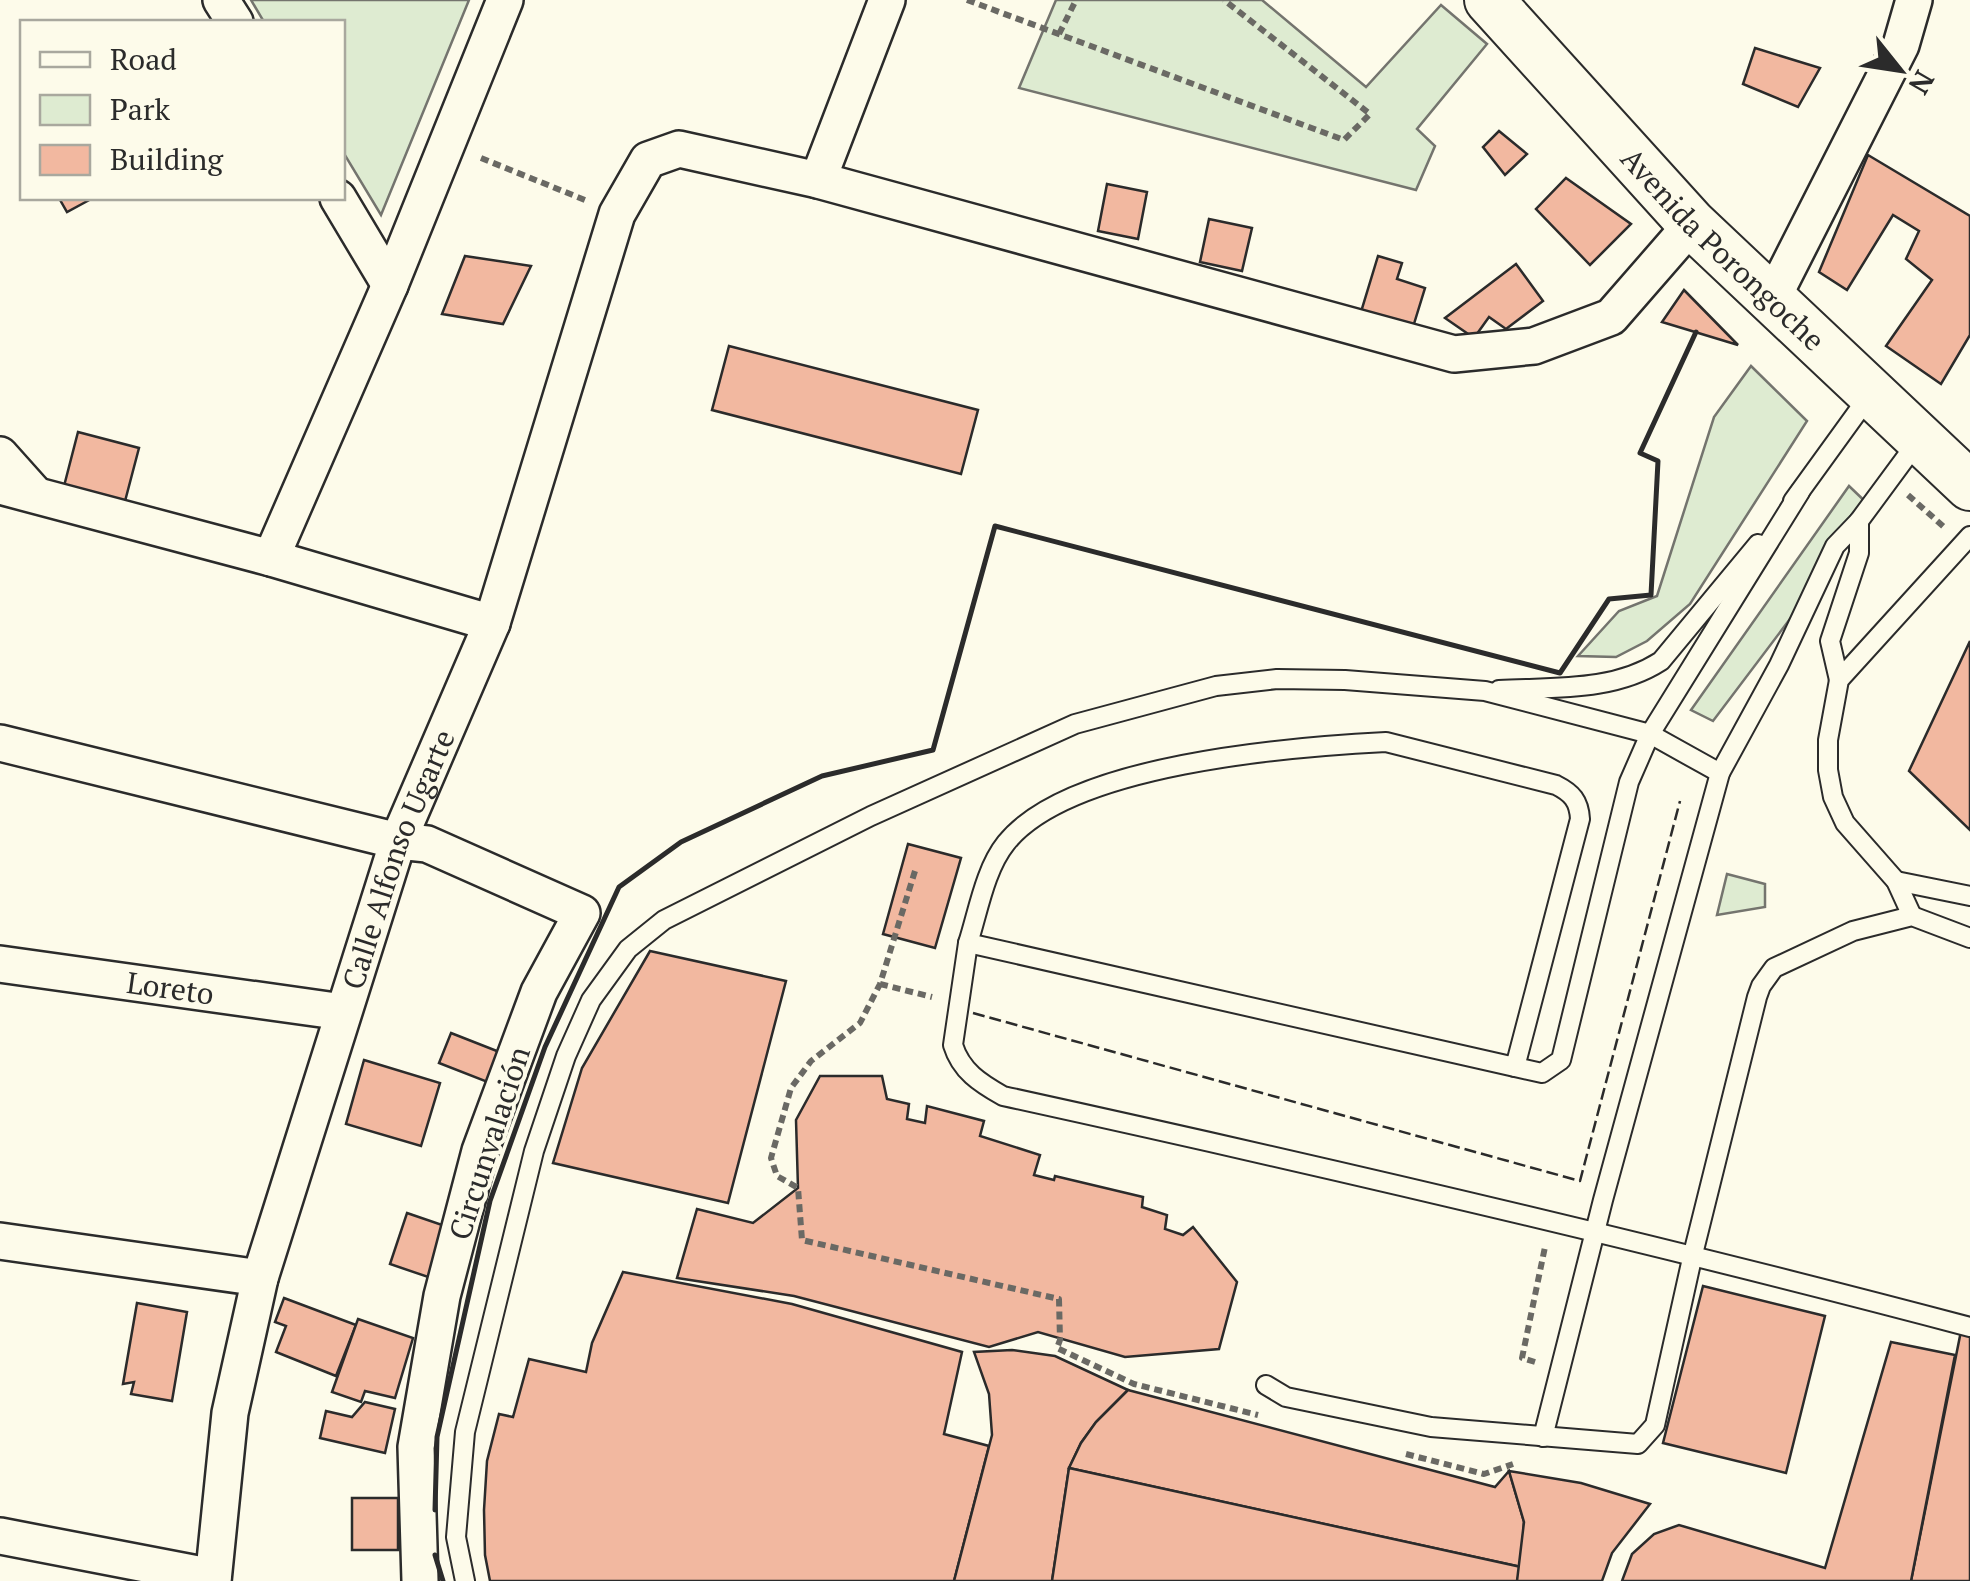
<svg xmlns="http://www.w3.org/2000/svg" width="1970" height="1581" font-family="'PT Serif',serif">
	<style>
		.green { fill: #deebd1; stroke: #74746e; stroke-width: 2.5 }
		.building { fill: #f2b8a0; stroke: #2b2b2b; stroke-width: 2.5 }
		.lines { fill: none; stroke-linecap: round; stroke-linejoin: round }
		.service-casing { stroke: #2b2b2b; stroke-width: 22 }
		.minor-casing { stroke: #2b2b2b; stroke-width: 40 }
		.secondary-casing { stroke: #2b2b2b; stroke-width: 52 }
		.path { stroke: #6a6964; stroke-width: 6; stroke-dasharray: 8 5; stroke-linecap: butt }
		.service { stroke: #fdfbea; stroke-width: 18 }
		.minor { stroke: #fdfbea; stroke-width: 35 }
		.secondary { stroke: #fdfbea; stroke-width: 48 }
		.fence { stroke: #2b2b2b; stroke-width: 2.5; stroke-dasharray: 12 5; stroke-linecap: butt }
		.wall { stroke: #2b2b2b; stroke-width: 5 }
		.labels { text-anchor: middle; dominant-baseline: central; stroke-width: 8; stroke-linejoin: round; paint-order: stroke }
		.street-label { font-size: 30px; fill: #2b2b2b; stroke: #fdfbea }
	</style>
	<rect width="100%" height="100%" fill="#fdfbea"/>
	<g class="green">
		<polygon points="251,0 469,0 381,215 343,152 342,22 264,22"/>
		<polygon points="1056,0 1262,0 1366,87 1441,5 1487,44 1417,129 1435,146 1416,190 1019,88"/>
		<polygon points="1751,366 1807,421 1690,604 1647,641 1616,657 1578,656 1619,611 1657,596 1714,417"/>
		<polygon points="1849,486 1873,509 1713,721 1691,710"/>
		<polygon points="1727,874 1765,884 1765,907 1717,915"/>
	</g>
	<g class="building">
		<polygon points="1755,48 1820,68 1798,107 1743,84"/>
		<polygon points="1499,131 1527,154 1505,175 1483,147"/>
		<polygon points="1868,155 1970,216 1970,335 1941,384 1886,346 1932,280 1906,259 1919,231 1893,215 1847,290 1819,272"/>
		<polygon points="1566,178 1631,224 1590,265 1536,209"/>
		<polygon points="1107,184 1147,192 1138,239 1098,231"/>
		<polygon points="59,198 93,198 67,212"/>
		<polygon points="1209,219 1252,228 1242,271 1200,262"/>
		<polygon points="465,256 531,266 503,324 442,314"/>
		<polygon points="1378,256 1402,263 1397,279 1425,288 1413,327 1361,312"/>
		<polygon points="1516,264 1543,301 1506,329 1489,317 1474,338 1445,318"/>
		<polygon points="1684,290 1738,345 1662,322"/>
		<polygon points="729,346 978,410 961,474 712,410"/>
		<polygon points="78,432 139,448 124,505 63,490"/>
		<polygon points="1970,641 1970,830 1909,771"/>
		<polygon points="908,844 961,858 935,948 883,934"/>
		<polygon points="650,951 786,981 728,1203 553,1163 582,1068"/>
		<polygon points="451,1033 502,1053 490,1083 439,1063"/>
		<polygon points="364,1060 440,1083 421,1146 346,1124"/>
		<polygon points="820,1076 882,1076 887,1099 909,1104 907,1119 925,1123 927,1106 984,1121 980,1136 1040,1155 1034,1175 1054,1180 1055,1176 1143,1197 1142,1207 1167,1215 1165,1229 1183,1235 1193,1227 1237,1282 1219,1349 1125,1357 1038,1332 989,1347 794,1296 677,1278 697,1209 753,1223 798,1188 796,1120"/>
		<polygon points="407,1213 451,1228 434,1279 390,1264"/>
		<polygon points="623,1272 792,1304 962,1352 944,1434 989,1446 954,1581 490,1581 485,1555 484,1510 487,1461 499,1414 513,1417 529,1359 586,1372 592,1343"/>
		<polygon points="1703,1286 1825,1316 1786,1473 1663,1443"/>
		<polygon points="284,1298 356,1325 336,1376 276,1352 286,1326 275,1322"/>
		<polygon points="137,1303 187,1312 172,1401 131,1394 134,1382 123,1384"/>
		<polygon points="358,1319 413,1338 395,1398 365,1391 361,1402 332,1392"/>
		<polygon points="1961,1331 1970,1334 1970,1581 1911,1581"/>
		<polygon points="1891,1342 1955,1355 1911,1581 1622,1581 1632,1554 1654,1534 1679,1525 1825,1568"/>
		<polygon points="1012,1350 1055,1356 1128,1390 1096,1422 1081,1443 1069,1468 1052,1581 954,1581 992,1435 989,1394 974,1352"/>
		<polygon points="1128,1390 1495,1487 1509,1471 1524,1522 1521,1567 1069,1468 1081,1443 1096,1422"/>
		<polygon points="365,1402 395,1409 385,1453 320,1438 326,1411 352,1417"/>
		<polygon points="1069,1468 1521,1567 1517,1581 1052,1581"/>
		<polygon points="1509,1471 1581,1483 1650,1504 1612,1553 1602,1581 1517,1581 1524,1522"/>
		<rect x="352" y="1498" width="46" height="52"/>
	</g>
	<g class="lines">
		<g class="service-casing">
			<g id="service">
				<polyline points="1793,501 1869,396"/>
				<polyline points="1839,680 1830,641 1859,553 1859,521 1918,441"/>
				<path d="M1499,690C1554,687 1613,692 1661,661L1758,544"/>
				<path d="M1386,742L1556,785C1572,793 1579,801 1580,819L1515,1067L968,943C978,912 985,869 1006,843C1069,764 1289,747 1386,742Z"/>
				<polyline points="1896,881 1970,896"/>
				<polyline points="1912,916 1896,881 1845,823 1833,797 1828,770 1828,740 1839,680 1970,536"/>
				<path d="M968,943L953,1045C961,1071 980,1083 1003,1096C1327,1167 1649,1242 1970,1327"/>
				<polyline points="1515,1067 1542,1073 1561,1060 1629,782 1650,734 1800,492"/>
				<polyline points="1266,1385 1286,1397 1431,1427 1638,1444 1655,1425 1693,1254 1757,997 1761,986 1774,968 1853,931 1912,916 1970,938"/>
				<polyline points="1543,1437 1603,1200 1720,773 1779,665 1835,546 1859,521"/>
				<polyline points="465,1581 456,1537 465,1432 534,1151 566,1056 591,1000 628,949 664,920 871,816 1075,724 1216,686 1277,679 1345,680 1485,691 1650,734 1720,773"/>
			</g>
		</g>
		<g class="minor-casing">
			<g id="minor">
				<polyline points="221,0 235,22"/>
				<polyline points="818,180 887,0"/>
				<polyline points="338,198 390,285"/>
				<polyline points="1772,299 1901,45 1914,0"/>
				<polyline points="0,455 34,493"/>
				<polyline points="0,486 271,558 492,623"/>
				<polyline points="271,558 390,285 505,0"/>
				<polyline points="0,743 398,841 427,844 582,913 539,992 480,1151 442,1296 416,1447 420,1581"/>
				<path id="s1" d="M0,964L343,1012"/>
				<polyline points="0,1241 260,1278"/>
				<polyline points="0,1536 213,1577"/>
				<path id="s2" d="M213,1581L230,1413L260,1278L398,841L492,623L617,214L648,160L679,149L818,180L1454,354L1534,346L1611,317L1692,224"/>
			</g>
		</g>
		<g class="secondary-casing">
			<g id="secondary">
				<path id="s3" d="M1489,0L1692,224L1970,486"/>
			</g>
		</g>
		<g class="path">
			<polyline points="967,0 1344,140 1370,114 1224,0"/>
			<polyline points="1059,34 1076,0"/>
			<polyline points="481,158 585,200"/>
			<polyline points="1908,495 1944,527"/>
			<polyline points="915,871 880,984 860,1023 811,1061 791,1088 771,1158 777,1176 798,1188 802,1240 1059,1299 1060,1340 1057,1348 1134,1384 1258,1415"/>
			<polyline points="880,984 932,997"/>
			<polyline points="1535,1362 1522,1358 1545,1247"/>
			<polyline points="1406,1454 1484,1474 1513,1464"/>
		</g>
		<use href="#service" class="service"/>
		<use href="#minor" class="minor"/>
		<use href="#secondary" class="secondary"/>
		<polyline class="fence" points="973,1013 1580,1181 1680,801"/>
		<g class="wall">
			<polyline points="435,1510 437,1437 490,1201 545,1047 619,887 681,842 822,776 933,750 995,526 1560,673 1609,599 1651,595 1658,461 1640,453 1696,332"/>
			<polyline points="435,1555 443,1581"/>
		</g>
	</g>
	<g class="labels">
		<g class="street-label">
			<text stroke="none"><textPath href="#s3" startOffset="342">Avenida Porongoche</textPath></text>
			<text stroke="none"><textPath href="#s2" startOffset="748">Calle Alfonso Ugarte</textPath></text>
			<text stroke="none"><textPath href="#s1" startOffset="172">Loreto</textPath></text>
			<text transform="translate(489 1143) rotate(-72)">Circunvalación</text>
		</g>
	</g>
	<rect x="20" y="20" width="325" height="180" fill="#fdfbea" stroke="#a9a89e" stroke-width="2.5"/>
	<rect x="40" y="52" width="50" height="15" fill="#fdfbea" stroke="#a9a89e" stroke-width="2.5"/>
	<text x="110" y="70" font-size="30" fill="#2b2b2b">Road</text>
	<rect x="40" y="95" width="50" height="30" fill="#deebd1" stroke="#a9a89e" stroke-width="2.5"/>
	<text x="110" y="120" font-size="30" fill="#2b2b2b">Park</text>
	<rect x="40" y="145" width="50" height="30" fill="#f2b8a0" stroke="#a9a89e" stroke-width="2.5"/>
	<text x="110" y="170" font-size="30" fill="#2b2b2b">Building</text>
	<g transform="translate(1900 70) rotate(120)" stroke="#fdfbea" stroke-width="8" paint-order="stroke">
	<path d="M0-8L18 38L0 25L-18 38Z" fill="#2b2b2b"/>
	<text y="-15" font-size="28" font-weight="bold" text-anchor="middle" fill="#2b2b2b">N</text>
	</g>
</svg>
